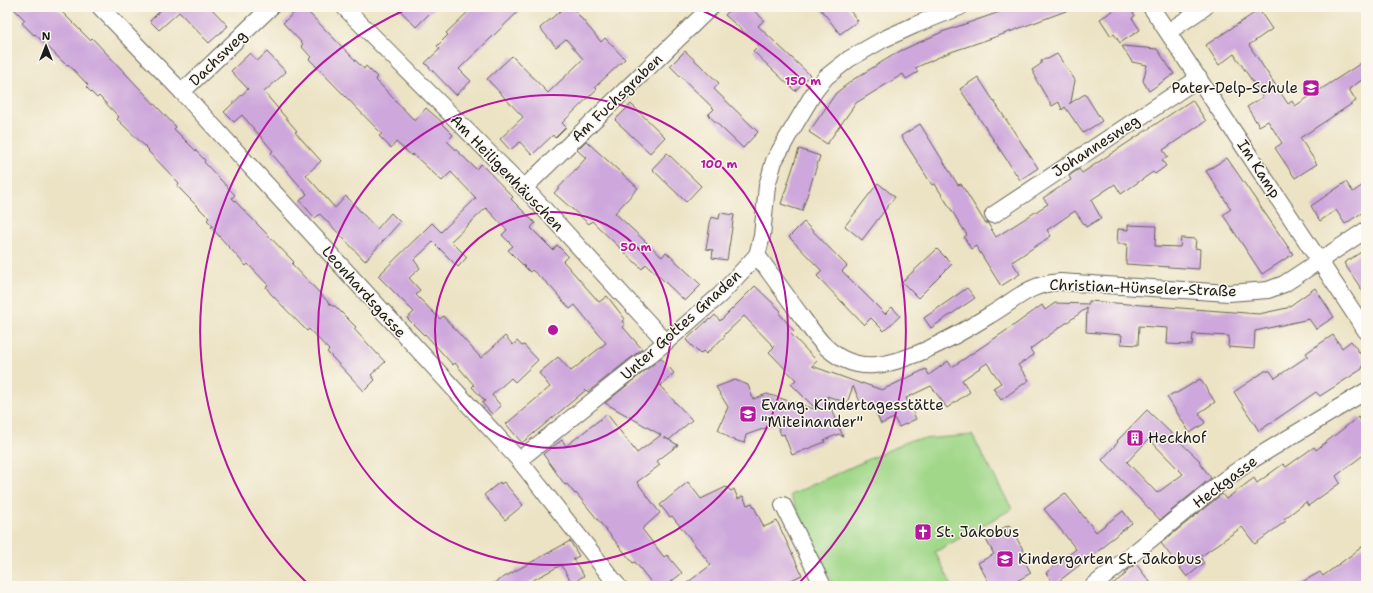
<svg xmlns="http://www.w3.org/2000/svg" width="1373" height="593" font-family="'Shantell Sans',sans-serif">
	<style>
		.green { fill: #a0d789; stroke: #5e7a52 }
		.building { fill: #cea8dc; fill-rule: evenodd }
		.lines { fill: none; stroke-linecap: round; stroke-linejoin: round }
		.minor-casing { stroke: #656257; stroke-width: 18 }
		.minor { stroke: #fff; stroke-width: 16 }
		.ring { fill: none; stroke: #b5179e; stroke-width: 2 }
		.labels { text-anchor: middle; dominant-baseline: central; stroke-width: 3; stroke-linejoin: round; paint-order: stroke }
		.street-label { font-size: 15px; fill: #1c1c1c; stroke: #fbf7ec }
		.poi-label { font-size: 15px; fill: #1c1c1c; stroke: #fbf7ec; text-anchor: start }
		.centre { fill: #b5179e; stroke: #fbf7ec; stroke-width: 2 }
		.ring-label { font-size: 12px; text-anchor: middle; font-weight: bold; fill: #b5179e; stroke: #fbf7ec; stroke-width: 3; stroke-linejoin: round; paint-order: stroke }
	</style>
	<rect width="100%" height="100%" fill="#fbf7ec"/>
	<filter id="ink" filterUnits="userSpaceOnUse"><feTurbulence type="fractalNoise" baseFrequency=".025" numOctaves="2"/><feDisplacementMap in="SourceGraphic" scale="8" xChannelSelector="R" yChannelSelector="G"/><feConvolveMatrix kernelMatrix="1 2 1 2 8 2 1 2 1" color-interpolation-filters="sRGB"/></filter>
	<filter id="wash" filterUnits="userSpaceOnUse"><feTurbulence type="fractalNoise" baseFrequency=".012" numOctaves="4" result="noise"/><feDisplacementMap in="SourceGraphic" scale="16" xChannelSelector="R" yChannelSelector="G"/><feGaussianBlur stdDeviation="0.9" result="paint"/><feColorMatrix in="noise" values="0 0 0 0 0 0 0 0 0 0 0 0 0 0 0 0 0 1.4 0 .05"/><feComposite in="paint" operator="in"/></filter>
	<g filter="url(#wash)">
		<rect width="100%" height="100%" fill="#ece3c4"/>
		<polygon class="green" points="972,435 1012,509 935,552 952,586 834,586 790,495 911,440"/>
		<g id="blocks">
			<g class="building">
				<polygon points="12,7 57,7 90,40 92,38 176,127 174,129 205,160 204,162 235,195 232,198 294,262 292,264 332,306 335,306 356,327 354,329 385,362 371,375 375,380 364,391 333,358 327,352 329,350 309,329 307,331 271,294 266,287 268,285 248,264 246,266 211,227 213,226 207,220 209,218 177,186 179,183 148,151 149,150 117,119 119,117 99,96 97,98 86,87 88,85 68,64 67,66 35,34 34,35 22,23 25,20"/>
				<polygon points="164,7 210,7 228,26 209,43 179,12 159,30 150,21"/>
				<polygon points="300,7 303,7 364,69 366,66 377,77 375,79 415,121 426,108 443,123 442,124 453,135 447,141 476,169 481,164 513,197 511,199 535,223 531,228 553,250 557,245 568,256 563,261 599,302 607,296 625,319 622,321 625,325 623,327 642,349 588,392 586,390 522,443 506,424 550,387 539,373 558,357 571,371 606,343 575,305 570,309 549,285 532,270 530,272 508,250 513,246 502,235 507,230 486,208 451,241 467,257 458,267 433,242 414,260 420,268 409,278 420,290 416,295 440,319 443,316 481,358 505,336 513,345 517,341 522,346 524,345 538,360 515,382 511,378 492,395 501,406 492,414 482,403 485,401 472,387 474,385 455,363 453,365 425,334 424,335 407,318 414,312 378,276 432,223 441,232 476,198 451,172 442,181 413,154 412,156 396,142 391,148 379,136 382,134 309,59 311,57 301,46 303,44 283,23"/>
				<polygon points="397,7 436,7 416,27"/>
				<polygon points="473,7 523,7 459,69 471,81 456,95 425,63 440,49 437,46 448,35 446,33"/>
				<polygon points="565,7 572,7 601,42 605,38 625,59 595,87 597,89 562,123 566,127 555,138 553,135 532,155 520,142 510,150 500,139 523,117 487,79 512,56 548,93 583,59 566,39 556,47 540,28"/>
				<polygon points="733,7 750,7 764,20 758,26 810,75 795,91 753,51 759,45 725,15"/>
				<polygon points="819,7 847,7 858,21 840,34"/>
				<polygon points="1014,7 1074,7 1074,8 1001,35 948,53 915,68 918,72 906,79 903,74 856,103 827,144 809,132 836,93 854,79 900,51 942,32"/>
				<polygon points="1119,7 1130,7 1135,16 1132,18 1140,30 1120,43 1114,34 1111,36 1100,19"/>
				<polygon points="1259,10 1272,29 1249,45 1288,104 1292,101 1295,106 1366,60 1366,77 1349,89 1356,101 1300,138 1317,164 1295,178 1275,148 1282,143 1268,121 1259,126 1247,107 1263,97 1234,54 1219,65 1206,45"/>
				<polygon points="1122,46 1157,49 1174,74 1149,91 1143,81 1147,65 1132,62"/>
				<polygon points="685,51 719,83 714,89 758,132 743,148 708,115 714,109 670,66"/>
				<polygon points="267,52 286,72 264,92 297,131 295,132 321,161 306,175 335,208 346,196 377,229 391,213 400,222 365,261 320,214 315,218 300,201 307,194 271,153 273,151 242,115 234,122 224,112 248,89 231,71 250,53 257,61"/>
				<polygon points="1057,54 1075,80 1071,102 1069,104 1085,94 1102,121 1083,133 1065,107 1062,110 1059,102 1052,106 1036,80 1036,77 1032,70 1041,64 1041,61 1045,59 1048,59"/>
				<polygon points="978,77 1038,168 1020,180 960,89"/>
				<polygon points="1192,100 1206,121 1163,150 1168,157 1162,160 1166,166 1155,174 1153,172 1121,194 1115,184 1091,200 1101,218 1086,227 1075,211 1047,230 1051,236 1012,262 1020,274 1001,286 976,246 971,249 964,237 967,235 935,184 932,185 901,136 920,124 958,185 961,184 986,224 987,222 996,237 1048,204 1043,198 1071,180 1069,176 1079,169 1082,173"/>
				<polygon points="631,104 665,137 650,153 615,120"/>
				<polygon points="586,141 638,188 615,213 662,257 666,252 701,285 685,301 646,264 642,269 592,221 589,224 554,193 586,158 577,150"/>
				<polygon points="799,149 820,156 802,211 781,204"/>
				<polygon points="667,153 701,186 686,202 652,169"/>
				<polygon points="1227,158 1293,254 1262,274 1223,215 1231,209 1206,171"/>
				<polygon points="1346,182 1353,192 1366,183 1366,210 1345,224 1336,210 1320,221 1311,206"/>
				<polygon points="878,183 895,197 862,240 845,226"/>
				<polygon points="720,213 734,215 727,260 712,258 713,250 706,249 711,217 719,219"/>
				<polygon points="804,222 847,266 842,271 885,314 892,307 900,316 884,331 871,318 864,325 817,276 822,271 789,237"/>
				<polygon points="1128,225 1156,226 1155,246 1180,247 1181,238 1196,239 1195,248 1200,249 1199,269 1126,264 1127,244 1117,244 1118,229 1128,230"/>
				<polygon points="937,249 952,264 918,298 902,282"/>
				<polygon points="1366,249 1366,296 1344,263"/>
				<polygon points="755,286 781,311 779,313 794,331 791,334 817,361 812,366 862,384 862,383 882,390 926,369 929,375 948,361 952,367 1013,326 1042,305 1045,310 1055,303 1089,304 1089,301 1259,314 1287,308 1315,288 1334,317 1316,329 1309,319 1255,331 1254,349 1228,347 1229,336 1193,334 1192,345 1167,344 1168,328 1139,326 1138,345 1121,344 1122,335 1086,332 1087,308 1030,349 1034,355 1018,365 1029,380 1001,400 993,388 1001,383 987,363 962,380 970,392 947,408 931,386 906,398 916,419 899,427 894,418 881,424 872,404 863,408 853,386 847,403 827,396 843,437 839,434 824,440 825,442 792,455 784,434 781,435 777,424 746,435 744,443 731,439 718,430 728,407 716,387 735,380 748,385 753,399 767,394 817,410 791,384 796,380 769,352 774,347 744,316 724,335 725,336 706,354 703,351 700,354 686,340 709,319 710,320 715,315 720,321"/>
				<polygon points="967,288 975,298 931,328 924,318"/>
				<polygon points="1333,335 1342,348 1351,341 1364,359 1362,369 1320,396 1316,392 1259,431 1234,392 1265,371 1270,371 1275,378 1308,356 1306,353"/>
				<polygon points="661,358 674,373 660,386 692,420 669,440 664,437 678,445 657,461 660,465 637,482 660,513 642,529 664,557 667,555 682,573 666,586 654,586 635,562 633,563 576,493 575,494 567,484 565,485 543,454 562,440 566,446 607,414 637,453 661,435 605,403"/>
				<polygon points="1200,379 1215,402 1199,413 1205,423 1190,433 1167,397 1174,393 1177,393"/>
				<path d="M1147,410L1200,461L1199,462L1211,478L1160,520L1102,460L1118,442L1117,441ZM1149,439L1183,474L1157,493L1127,462Z"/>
				<polygon points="1358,417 1366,426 1366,453 1336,476 1340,483 1308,506 1306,502 1284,519 1286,521 1255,544 1242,527 1200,557 1204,563 1187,577 1161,543 1222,494 1226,499 1254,478 1257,483 1283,464 1286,467 1314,447 1316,450"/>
				<polygon points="500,482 501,484 504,482 523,505 505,520 484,495"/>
				<polygon points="688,482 701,499 726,487 731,491 734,489 738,499 743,496 747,505 752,503 764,527 777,521 802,575 787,582 789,586 683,586 711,565 672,516 670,517 660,505"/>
				<polygon points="1065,493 1096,532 1123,511 1132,523 1105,544 1106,545 1055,584 1046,573 1076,549 1044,509"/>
				<polygon points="1009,525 1025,553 1021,555 1031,573 1008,586 991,586 978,563 994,554 985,538"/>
				<polygon points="570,541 579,556 573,559 584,576 572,583 561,565 522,586 488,586"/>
				<polygon points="1366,544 1366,579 1357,586 1295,586 1320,572 1323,576"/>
				<polygon points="1136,564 1153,586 1110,586 1126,574 1125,572"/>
			</g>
		</g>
	</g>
	<g filter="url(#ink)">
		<use href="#blocks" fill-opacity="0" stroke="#656257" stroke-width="1"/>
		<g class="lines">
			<g class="minor-casing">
				<g id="minor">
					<polyline points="100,7 182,92 519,460 618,586"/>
					<polyline points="344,7 533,197 666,342"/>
					<polyline points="1151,7 1366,331"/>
					<polyline points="1168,32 1205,7"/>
					<polyline points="182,92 271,7"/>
					<polyline points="524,188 711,7"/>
					<polyline points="993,215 1199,78"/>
					<path d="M757,255C770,273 783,291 796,309C805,321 813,333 822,343C854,377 889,366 926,350C948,340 969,328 990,315C1016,300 1028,284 1060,282L1229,293L1268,290L1284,284L1366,230"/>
					<polyline points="519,460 666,342 720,295 757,255 762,236 767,186 774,161 787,138 815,91 826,77 849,59 884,39 915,25 960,7"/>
					<polyline points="783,505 823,586"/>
					<polyline points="1093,586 1224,480 1252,460 1366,391"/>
				</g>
			</g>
			<use href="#minor" class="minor"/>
		</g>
	</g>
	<g class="ring">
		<circle cx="553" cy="330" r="118"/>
		<circle cx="553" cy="330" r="235"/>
		<path d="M308 584A353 353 0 0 1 409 8M697 8A353 353 0 0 1 798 584"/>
	</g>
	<defs>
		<g id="school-square" transform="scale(0.9)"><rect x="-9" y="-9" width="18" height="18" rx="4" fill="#b5179e" stroke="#fbf7ec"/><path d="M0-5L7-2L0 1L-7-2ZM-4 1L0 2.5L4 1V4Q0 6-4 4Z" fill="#fff"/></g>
		<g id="building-square" transform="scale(0.9)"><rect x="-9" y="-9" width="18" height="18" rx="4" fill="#b5179e" stroke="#fbf7ec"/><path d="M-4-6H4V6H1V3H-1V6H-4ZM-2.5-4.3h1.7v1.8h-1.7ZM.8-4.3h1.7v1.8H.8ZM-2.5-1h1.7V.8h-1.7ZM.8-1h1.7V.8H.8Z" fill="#fff"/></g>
		<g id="church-square" transform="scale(0.9)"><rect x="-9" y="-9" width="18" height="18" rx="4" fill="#b5179e" stroke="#fbf7ec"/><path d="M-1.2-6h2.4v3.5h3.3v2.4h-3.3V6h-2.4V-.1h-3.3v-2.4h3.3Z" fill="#fff"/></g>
	</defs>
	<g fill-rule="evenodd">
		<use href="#school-square" x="1311" y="88"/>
		<use href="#school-square" x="748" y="414"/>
		<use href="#building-square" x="1135" y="438"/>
		<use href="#church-square" x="923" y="532"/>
		<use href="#school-square" x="1005" y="559"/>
	</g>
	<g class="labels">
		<g class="street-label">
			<text transform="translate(218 58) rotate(-44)">Dachsweg</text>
			<text transform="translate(617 98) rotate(-44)">Am Fuchsgraben</text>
			<text transform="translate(1096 146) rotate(-33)">Johannesweg</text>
			<text transform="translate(1259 169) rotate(57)">Im Kamp</text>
			<text transform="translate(507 173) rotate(46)">Am Heiligenhäuschen</text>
			<text transform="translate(1143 288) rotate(2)">Christian-Hünseler-Straße</text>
			<text transform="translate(364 292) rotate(48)">Leonhardsgasse</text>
			<text transform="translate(681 325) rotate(-42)">Unter Gottes Gnaden</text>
			<text transform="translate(1225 482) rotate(-37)">Heckgasse</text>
		</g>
		<g class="poi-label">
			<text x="1298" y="88" text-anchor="end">Pater-Delp-Schule</text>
			<text x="761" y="405">Evang. Kindertagesstätte<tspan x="761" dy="17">"Miteinander"</tspan></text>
			<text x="1148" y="438">Heckhof</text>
			<text x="936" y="532">St. Jakobus</text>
			<text x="1018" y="559">Kindergarten St. Jakobus</text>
		</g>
	</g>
	<circle cx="553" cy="330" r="6" class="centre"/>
	<g class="ring-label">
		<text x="803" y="85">150 m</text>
		<text x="719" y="168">100 m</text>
		<text x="636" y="251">50 m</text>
	</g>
	<rect width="1373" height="593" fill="none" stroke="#fbf7ec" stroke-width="24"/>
	<g transform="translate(46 46)" stroke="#fbf7ec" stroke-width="3" paint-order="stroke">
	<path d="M0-3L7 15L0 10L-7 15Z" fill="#1c1c1c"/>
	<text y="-6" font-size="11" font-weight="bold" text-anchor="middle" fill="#1c1c1c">N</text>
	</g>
</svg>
